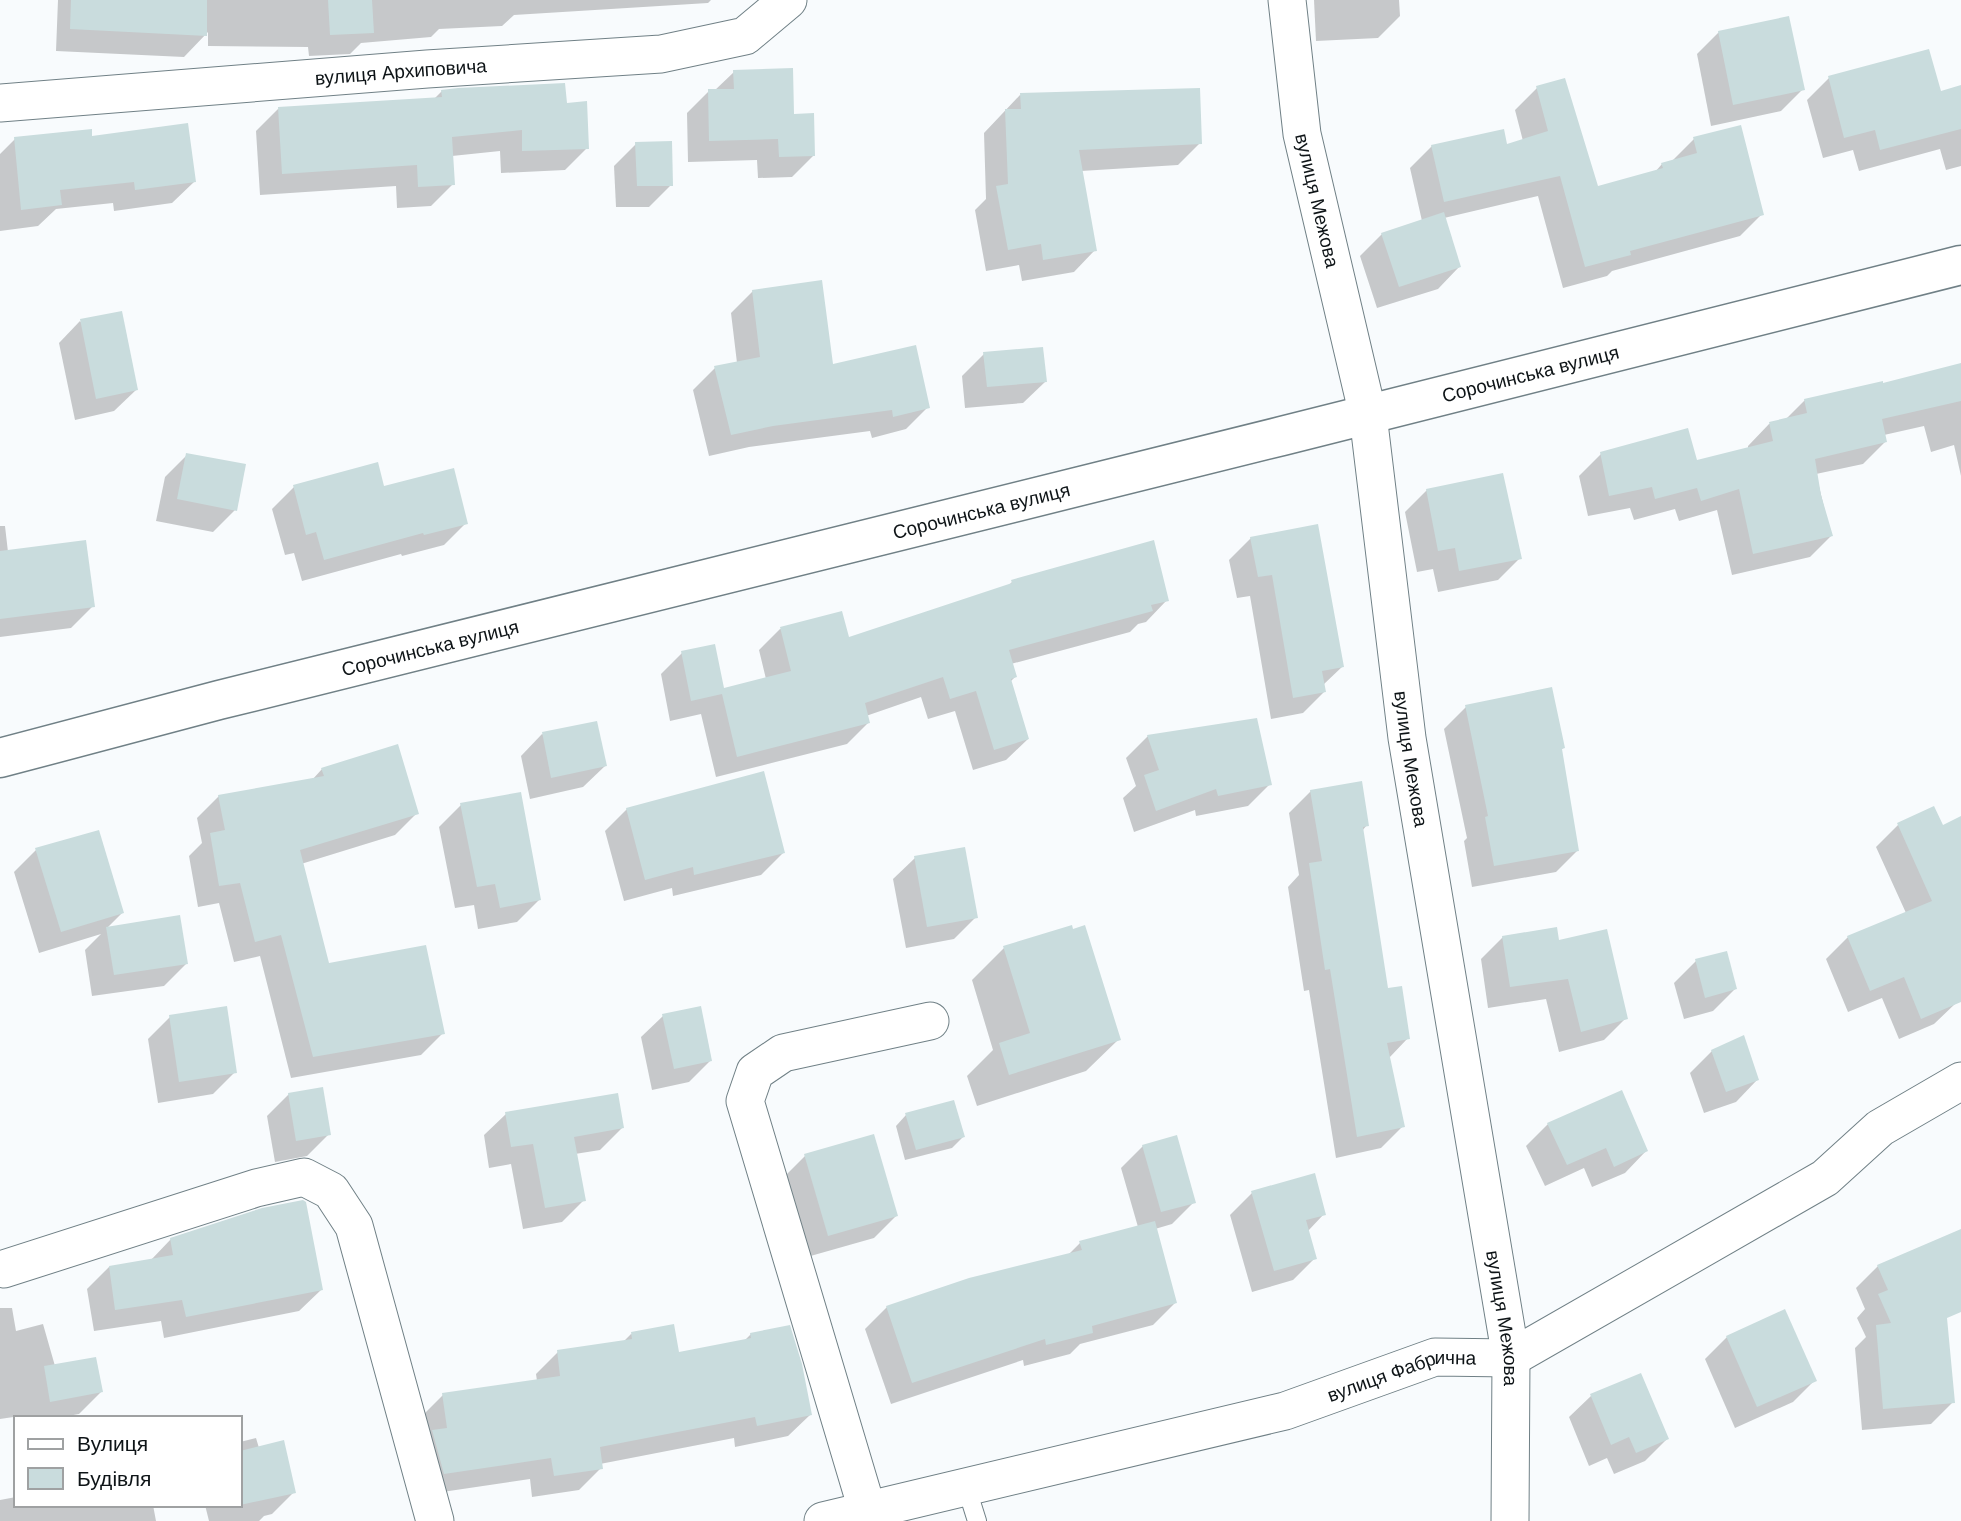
<svg xmlns="http://www.w3.org/2000/svg" width="1961" height="1521" font-family="Helvetica,sans-serif">
	<style>
		.shadow { fill: #0003 }
		.building { fill: #c9dcdd }
		.lines { fill: none; stroke-linecap: round; stroke-linejoin: round }
		.service-casing { stroke: #708086; stroke-width: 20 }
		.minor-casing { stroke: #708086; stroke-width: 39 }
		.secondary-casing { stroke: #708086; stroke-width: 41 }
		.service { stroke: #fff; stroke-width: 18 }
		.minor { stroke: #fff; stroke-width: 37 }
		.secondary { stroke: #fff; stroke-width: 38 }
		.labels { text-anchor: middle; dominant-baseline: central; stroke-width: 5; stroke-linejoin: round; paint-order: stroke }
		.street-label { font-size: 19px; fill: #0e1417; stroke: #fff }
	</style>
	<rect width="100%" height="100%" fill="#f8fbfd"/>
	<g class="shadow">
		<polygon points="58,0 142,0 142,2 208,0 711,0 708,3 514,15 502,26 439,29 431,37 361,43 350,54 309,56 308,47 208,46 208,32 184,57 56,51"/>
		<polygon points="1314,0 1399,0 1400,16 1378,38 1316,41"/>
		<polygon points="1719,32 1803,89 1781,111 1711,126 1697,54"/>
		<polygon points="734,72 792,115 814,155 792,177 758,178 757,160 688,162 687,113 709,91 714,91"/>
		<polygon points="1829,78 1939,93 1961,87 1961,166 1946,170 1940,149 1859,171 1853,150 1823,158 1807,100"/>
		<polygon points="1537,88 1596,188 1655,172 1662,164 1671,162 1694,139 1762,214 1740,236 1612,271 1607,276 1563,288 1538,196 1444,218 1459,267 1438,289 1377,308 1360,256 1382,234 1422,221 1410,168 1432,146 1506,146 1523,141 1515,110"/>
		<polygon points="442,91 565,104 587,148 565,170 501,173 500,151 452,156 453,184 431,206 397,208 396,186 260,195 256,131 278,109 434,99"/>
		<polygon points="1020,95 1200,143 1178,165 1081,171 1095,250 1074,272 1022,281 1019,265 986,271 975,210 986,199 984,133"/>
		<polygon points="91,138 194,182 172,203 114,211 113,203 56,209 38,226 0,231 0,154 15,139"/>
		<polygon points="636,144 671,185 649,207 616,207 614,166"/>
		<polygon points="753,291 831,366 928,407 906,429 872,438 870,431 749,447 709,456 693,390 715,368 737,363 731,313"/>
		<polygon points="80,321 136,390 114,411 75,420 59,343"/>
		<polygon points="984,354 1045,382 1023,403 965,408 962,376"/>
		<polygon points="1961,364 1961,476 1954,445 1931,452 1924,426 1884,435 1885,442 1863,464 1816,474 1831,536 1810,557 1732,575 1717,510 1679,521 1675,509 1634,520 1630,508 1588,516 1579,476 1601,454 1695,463 1748,449 1748,446 1769,424 1785,420 1805,400 1882,385"/>
		<polygon points="187,455 235,510 213,532 156,521 165,477"/>
		<polygon points="294,487 383,489 466,523 444,545 402,556 401,554 302,581 294,553 285,555 272,509"/>
		<polygon points="1427,490 1520,558 1498,580 1438,592 1433,569 1417,572 1405,512"/>
		<polygon points="0,526 5,526 8,552 93,606 71,628 0,637"/>
		<polygon points="1251,538 1343,666 1323,685 1325,691 1303,713 1271,719 1250,596 1237,598 1229,560"/>
		<polygon points="1012,582 1167,600 1146,622 1138,624 1130,632 1011,664 1015,677 1010,682 1028,739 1006,760 973,770 955,711 928,719 921,697 866,716 868,723 847,744 716,777 701,714 670,721 661,674 682,653 722,690 766,679 759,650 780,629 847,639 1008,586"/>
		<polygon points="1466,707 1563,748 1560,751 1578,850 1556,872 1472,887 1464,841 1467,838 1444,729"/>
		<polygon points="542,734 605,766 583,787 530,799 521,756"/>
		<polygon points="1148,736 1270,784 1248,806 1196,816 1195,810 1134,832 1123,798 1136,786 1126,758"/>
		<polygon points="322,769 417,813 395,835 301,864 327,965 443,1033 421,1055 291,1078 260,956 234,962 219,903 198,907 189,856 202,843 197,818 219,796 312,780"/>
		<polygon points="1311,791 1367,825 1362,831 1386,990 1408,1038 1389,1058 1403,1126 1381,1148 1336,1158 1309,990 1304,991 1288,887 1299,875 1289,813"/>
		<polygon points="461,805 539,900 517,922 478,929 474,905 455,908 439,827"/>
		<polygon points="627,809 783,853 761,875 673,896 672,888 624,901 605,831"/>
		<polygon points="1961,820 1961,990 1956,1003 1934,1024 1899,1039 1882,998 1848,1012 1826,959 1848,937 1906,913 1876,847 1898,825 1942,827"/>
		<polygon points="36,850 122,913 107,928 186,964 164,986 92,996 85,950 101,934 39,953 14,872"/>
		<polygon points="915,858 976,917 954,939 906,948 893,879"/>
		<polygon points="1503,937 1557,942 1626,1018 1604,1040 1559,1052 1546,999 1488,1008 1481,959"/>
		<polygon points="1004,948 1119,1039 1086,1071 977,1106 967,1076 993,1050 972,980"/>
		<polygon points="1696,961 1735,989 1713,1011 1684,1019 1674,983"/>
		<polygon points="663,1016 710,1061 689,1082 652,1090 641,1037"/>
		<polygon points="170,1017 235,1072 213,1094 158,1103 148,1039"/>
		<polygon points="1712,1051 1757,1080 1736,1102 1704,1113 1690,1073"/>
		<polygon points="289,1094 329,1134 307,1156 275,1162 267,1116"/>
		<polygon points="506,1114 622,1128 600,1150 575,1154 584,1200 562,1222 523,1229 511,1164 489,1168 484,1135"/>
		<polygon points="906,1115 963,1137 952,1148 905,1160 896,1126"/>
		<polygon points="1548,1124 1646,1151 1625,1173 1592,1187 1584,1168 1545,1186 1526,1146"/>
		<polygon points="1143,1146 1194,1202 1172,1224 1155,1229 1175,1303 1153,1325 1080,1344 1070,1354 1024,1366 1023,1360 891,1404 865,1329 887,1307 1067,1256 1080,1243 1138,1227 1121,1168"/>
		<polygon points="805,1156 896,1216 874,1238 807,1257 783,1178"/>
		<polygon points="1252,1193 1324,1214 1308,1231 1315,1258 1293,1280 1252,1292 1230,1215"/>
		<polygon points="171,1239 321,1290 299,1311 164,1338 161,1321 94,1331 87,1289 109,1267 150,1261"/>
		<polygon points="1878,1266 1953,1402 1931,1424 1862,1430 1855,1348 1866,1337 1857,1318 1865,1309 1856,1288"/>
		<polygon points="0,1308 12,1308 16,1331 43,1324 55,1366 101,1392 79,1414 57,1418 28,1418 27,1415 0,1419"/>
		<polygon points="631,1334 677,1354 744,1341 751,1334 810,1415 788,1436 735,1447 734,1438 600,1464 601,1468 579,1490 532,1497 530,1479 422,1495 421,1417 443,1395 537,1381 536,1374 558,1352 622,1343"/>
		<polygon points="1727,1337 1815,1380 1793,1402 1735,1428 1705,1359"/>
		<polygon points="1640,1375 1667,1439 1645,1461 1614,1474 1607,1458 1589,1466 1569,1417 1591,1396"/>
		<polygon points="256,1438 259,1448 294,1492 272,1514 264,1516 259,1521 209,1521 205,1505 240,1505 240,1442"/>
		<polygon points="16,1497 16,1505 153,1505 156,1521 0,1521 0,1500"/>
	</g>
	<g class="building">
		<polygon points="71,0 207,0 207,36 70,29"/>
		<polygon points="328,0 372,0 374,33 330,35"/>
		<polygon points="1789,16 1805,90 1733,105 1718,31"/>
		<polygon points="1929,49 1941,91 1961,85 1961,129 1880,150 1875,130 1844,138 1828,76"/>
		<polygon points="793,68 794,114 814,113 815,156 779,157 778,139 709,141 708,89 734,89 733,70"/>
		<polygon points="1565,78 1598,186 1663,168 1661,163 1697,153 1693,137 1741,125 1764,215 1630,251 1631,255 1585,267 1560,176 1444,202 1431,145 1504,129 1507,144 1548,131 1536,86"/>
		<polygon points="565,83 567,103 587,101 589,149 522,151 522,130 452,137 455,185 418,187 417,165 282,174 278,107 442,97 441,90 458,88"/>
		<polygon points="1200,88 1202,144 1079,150 1097,251 1043,260 1041,244 1008,250 996,186 1008,184 1005,109 1021,109 1020,93"/>
		<polygon points="188,123 196,182 135,190 134,182 60,190 62,205 21,210 14,137 92,129 92,136"/>
		<polygon points="672,141 673,186 637,186 635,142"/>
		<polygon points="1444,212 1461,267 1399,287 1381,233"/>
		<polygon points="822,280 833,364 916,345 930,408 893,417 892,410 773,426 731,435 714,366 760,357 752,290"/>
		<polygon points="122,311 138,390 96,399 80,319"/>
		<polygon points="1043,347 1047,382 987,387 983,352"/>
		<polygon points="1961,363 1961,401 1882,419 1887,442 1815,459 1821,495 1833,536 1753,554 1739,489 1701,501 1697,488 1655,499 1652,487 1609,496 1600,452 1688,428 1697,460 1773,441 1769,422 1807,413 1804,399 1883,381 1883,383"/>
		<polygon points="186,453 246,464 237,511 177,499"/>
		<polygon points="378,462 384,486 454,468 468,524 424,535 423,533 324,560 316,532 306,535 293,485"/>
		<polygon points="1503,473 1522,559 1459,571 1455,548 1438,551 1426,489"/>
		<polygon points="1318,524 1344,667 1322,671 1326,692 1293,698 1272,575 1258,577 1250,537"/>
		<polygon points="86,540 95,607 0,619 0,551"/>
		<polygon points="1154,540 1169,601 1151,605 1153,611 1009,650 1017,677 1011,679 1029,739 994,750 976,691 950,699 943,677 865,703 870,723 737,757 722,694 691,701 681,651 715,644 724,688 791,671 780,627 842,611 849,637 1012,583 1011,580"/>
		<polygon points="1552,687 1565,748 1562,749 1579,851 1494,866 1485,817 1488,816 1465,705"/>
		<polygon points="1257,718 1272,785 1218,796 1216,789 1156,811 1144,775 1159,770 1147,735"/>
		<polygon points="597,721 607,766 551,778 542,732"/>
		<polygon points="398,744 419,814 300,850 329,963 426,945 445,1034 313,1057 281,935 255,942 240,883 219,886 210,833 225,830 218,795 324,776 321,768"/>
		<polygon points="764,771 785,853 694,875 693,867 645,880 626,808"/>
		<polygon points="1362,781 1369,826 1363,827 1388,988 1402,986 1410,1039 1387,1043 1405,1127 1357,1137 1330,969 1325,970 1309,863 1322,861 1310,790"/>
		<polygon points="521,792 541,900 500,908 495,884 477,887 460,803"/>
		<polygon points="1934,806 1943,825 1961,816 1961,1002 1921,1019 1904,977 1870,991 1847,936 1932,901 1897,823"/>
		<polygon points="99,830 124,913 61,932 35,848"/>
		<polygon points="965,847 978,918 927,927 914,856"/>
		<polygon points="180,915 188,964 114,975 106,927"/>
		<polygon points="1072,925 1073,929 1085,925 1121,1040 1009,1075 999,1043 1030,1033 1003,946"/>
		<polygon points="1557,927 1559,940 1607,929 1628,1019 1581,1032 1568,979 1510,987 1502,936"/>
		<polygon points="1727,951 1737,989 1705,998 1695,959"/>
		<polygon points="227,1006 237,1073 179,1082 169,1015"/>
		<polygon points="701,1006 712,1061 674,1069 662,1014"/>
		<polygon points="1744,1035 1759,1080 1726,1092 1711,1050"/>
		<polygon points="323,1087 331,1135 296,1141 288,1093"/>
		<polygon points="1622,1090 1648,1151 1614,1167 1606,1148 1567,1165 1547,1123"/>
		<polygon points="618,1093 624,1128 574,1137 586,1201 545,1208 533,1144 511,1147 505,1112"/>
		<polygon points="954,1100 965,1137 916,1150 905,1113"/>
		<polygon points="874,1134 898,1216 828,1236 804,1154"/>
		<polygon points="1177,1135 1196,1203 1161,1212 1142,1145"/>
		<polygon points="1315,1173 1326,1215 1306,1220 1317,1259 1274,1271 1251,1191"/>
		<polygon points="303,1200 306,1202 323,1290 186,1317 182,1300 115,1310 109,1266 173,1255 170,1238 262,1208"/>
		<polygon points="1155,1221 1177,1303 1092,1326 1093,1333 1046,1345 1045,1339 912,1383 886,1306 969,1278 1082,1250 1079,1241"/>
		<polygon points="1961,1229 1961,1312 1947,1318 1955,1403 1883,1409 1876,1325 1891,1323 1878,1294 1888,1290 1877,1265"/>
		<polygon points="1785,1309 1817,1381 1757,1407 1726,1336"/>
		<polygon points="674,1324 679,1352 751,1338 750,1333 790,1325 802,1364 812,1415 757,1426 755,1417 600,1447 603,1469 554,1476 551,1458 444,1474 432,1430 447,1428 442,1393 560,1376 557,1350 632,1339 631,1332"/>
		<polygon points="96,1357 103,1392 50,1402 44,1366"/>
		<polygon points="1641,1373 1669,1439 1636,1453 1629,1437 1611,1445 1590,1394"/>
		<polygon points="284,1440 296,1493 240,1505 240,1451"/>
	</g>
	<g class="lines">
		<g class="service-casing">
			<polyline id="service" points="966,1486 977,1521"/>
		</g>
		<g class="minor-casing">
			<g id="minor">
				<path id="s1" d="M1287,0L1302,134L1368,415L1407,738L1511,1358L1510,1521"/>
				<path id="s2" d="M0,103L427,69L661,54L745,36L788,0"/>
				<polyline points="4,1269 256,1188 304,1177 331,1191 354,1226 435,1521"/>
				<polyline points="867,1509 745,1101 755,1072 783,1053 930,1021"/>
				<path id="s3" d="M823,1521L1285,1411L1435,1357L1511,1358L1825,1178L1880,1128L1961,1081"/>
			</g>
		</g>
		<g class="secondary-casing">
			<g id="secondary">
				<path id="s4" d="M0,758L219,700L1282,436L1961,265"/>
			</g>
		</g>
		<use href="#service" class="service"/>
		<use href="#minor" class="minor"/>
		<use href="#secondary" class="secondary"/>
	</g>
	<g class="labels">
		<g class="street-label">
			<text stroke="none"><textPath href="#s2" startOffset="402">вулиця Архиповича</textPath></text>
			<text stroke="none"><textPath href="#s1" startOffset="203">вулиця Межова</textPath></text>
			<text stroke="none"><textPath href="#s4" startOffset="1578">Сорочинська вулиця</textPath></text>
			<text stroke="none"><textPath href="#s4" startOffset="1012">Сорочинська вулиця</textPath></text>
			<text stroke="none"><textPath href="#s4" startOffset="444">Сорочинська вулиця</textPath></text>
			<text stroke="none"><textPath href="#s1" startOffset="770">вулиця Межова</textPath></text>
			<text stroke="none"><textPath href="#s1" startOffset="1337">вулиця Межова</textPath></text>
			<text stroke="none"><textPath href="#s3" startOffset="598">вулиця Фабрична</textPath></text>
		</g>
	</g>
	<rect x="14" y="1416" width="228" height="91" fill="#ffffff" stroke="#9fa1a2" stroke-width="2"/>
	<rect x="28" y="1439" width="35" height="10" fill="#ffffff" stroke="#9fa1a2" stroke-width="2"/>
	<text x="77" y="1451" font-size="21" fill="#0e1417">Вулиця</text>
	<rect x="28" y="1468" width="35" height="21" fill="#c9dcdd" stroke="#9fa1a2" stroke-width="2"/>
	<text x="77" y="1486" font-size="21" fill="#0e1417">Будівля</text>
</svg>
